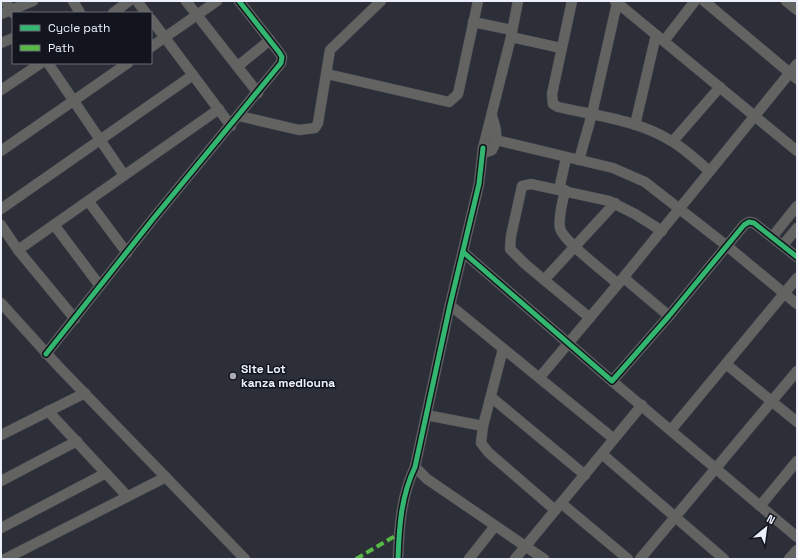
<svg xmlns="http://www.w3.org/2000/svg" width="798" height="560" font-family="'Space Grotesk',sans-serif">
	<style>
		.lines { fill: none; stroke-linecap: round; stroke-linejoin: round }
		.minor-casing { stroke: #484b53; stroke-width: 11 }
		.minor { stroke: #636362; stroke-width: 10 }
		.quiet { stroke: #58b947; stroke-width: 4; stroke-dasharray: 8 4; stroke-linecap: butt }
		.cycleway-casing { stroke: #12151d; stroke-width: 8 }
		.cycleway { stroke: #33b770; stroke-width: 5 }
		.poi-dot { fill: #a8acb7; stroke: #12151d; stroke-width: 1.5 }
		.labels { text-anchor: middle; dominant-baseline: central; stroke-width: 3; stroke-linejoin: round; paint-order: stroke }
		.poi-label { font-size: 12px; font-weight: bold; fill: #ebf0fc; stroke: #12151d; text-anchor: start }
	</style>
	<rect width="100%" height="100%" fill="#2c2f38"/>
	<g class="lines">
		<g class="minor-casing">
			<g id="minor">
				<polyline points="5,1 13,13"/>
				<polyline points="73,1 80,13"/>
				<polyline points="137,1 146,13"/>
				<polyline points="186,1 258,93"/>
				<path d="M572,1L552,94L553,104L558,107C597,116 639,120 673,142C686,150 698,161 709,171"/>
				<polyline points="615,1 797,151"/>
				<polyline points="704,1 797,79"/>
				<polyline points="786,1 797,10"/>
				<polyline points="113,13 129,1"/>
				<polyline points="1,14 33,1"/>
				<polyline points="151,19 231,126"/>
				<polyline points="473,22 512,30"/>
				<polyline points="511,37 561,48"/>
				<polyline points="664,41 695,1"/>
				<polyline points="1,43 13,38"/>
				<polyline points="151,47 217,1"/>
				<polyline points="48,63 124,175"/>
				<polyline points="238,66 270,40"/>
				<polyline points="327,74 449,102 458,94 478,1"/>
				<polyline points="1,90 41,63"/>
				<polyline points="239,116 299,130 315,128 318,123 330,50 381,1"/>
				<path d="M492,116C496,128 499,138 492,150L487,152L483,148L511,37L518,1"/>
				<polyline points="635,125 656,35"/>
				<polyline points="496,140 613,168 645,182 727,246 797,304"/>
				<polyline points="673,141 720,87"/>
				<polyline points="1,151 128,63"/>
				<polyline points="579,160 592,114 617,3"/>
				<polyline points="559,190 566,158"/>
				<path d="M565,190C563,202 558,216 560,228C562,240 607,274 618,284L797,64"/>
				<polyline points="89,202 127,253"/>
				<polyline points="1,209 193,75"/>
				<polyline points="1,225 18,250 75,319"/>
				<polyline points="55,226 100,286"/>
				<polyline points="773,236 797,206"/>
				<polyline points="783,245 797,228"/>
				<polyline points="18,250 219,109"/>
				<polyline points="463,252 612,381 669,316 744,225 749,222 754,223 797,257"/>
				<polyline points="624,278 669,316"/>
				<polyline points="544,280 615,203"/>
				<polyline points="1,303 59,367 245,559"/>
				<polyline points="450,305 614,439"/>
				<polyline points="590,318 525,264 510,249 511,236 522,186 531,184 609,201 635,214 662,231"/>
				<polyline points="503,349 483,426 481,443 489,453 555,510"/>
				<polyline points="46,354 153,219 281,63 282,57 279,52 239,1"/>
				<polyline points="726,364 797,422"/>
				<polyline points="540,377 618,284"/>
				<polyline points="612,381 797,537"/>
				<polyline points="491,397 585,475"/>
				<polyline points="48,411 127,496"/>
				<polyline points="426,415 483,426"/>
				<polyline points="671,430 797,278"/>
				<polyline points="1,435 85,393"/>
				<polyline points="602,454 724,559"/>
				<polyline points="415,467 427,479 544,559"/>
				<polyline points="1,481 77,441"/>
				<polyline points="561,503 628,559"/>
				<polyline points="760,506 797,461"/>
				<polyline points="1,528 106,473"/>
				<polyline points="5,559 166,477"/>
				<path d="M398,559C399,528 401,496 415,467L450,305L479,184L483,148"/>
				<polyline points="469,559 495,526"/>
				<polyline points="515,559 642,405"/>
				<polyline points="640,559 797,371"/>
				<polyline points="789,559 797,550"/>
			</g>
		</g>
		<use href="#minor" class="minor"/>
		<polyline class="quiet" points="356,559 400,533"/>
		<g class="cycleway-casing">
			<g id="cycleway">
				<polyline points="463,252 612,381 669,316 744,225 749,222 754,223 797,257"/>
				<polyline points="46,354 153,219 281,63 282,57 279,52 239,1"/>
				<path d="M398,559C399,528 401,496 415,467L450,305L479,184L483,148"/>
			</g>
		</g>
		<use href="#cycleway" class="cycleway"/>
	</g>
	<circle class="poi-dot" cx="233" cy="376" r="4"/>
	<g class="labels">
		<g class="poi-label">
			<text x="241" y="369">Site Lot<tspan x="241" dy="14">kanza mediouna</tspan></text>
		</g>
	</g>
	<rect width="798" height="560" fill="none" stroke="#ebf0fc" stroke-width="4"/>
	<rect x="12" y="12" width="140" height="52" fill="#12151d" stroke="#696d76"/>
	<rect x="20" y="25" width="20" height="6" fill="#33b770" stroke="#696d76"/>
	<text x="48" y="32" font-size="12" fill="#ebf0fc">Cycle path</text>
	<rect x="20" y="45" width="20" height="6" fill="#58b947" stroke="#696d76"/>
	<text x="48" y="52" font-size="12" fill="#ebf0fc">Path</text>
	<g transform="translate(766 528) rotate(29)" stroke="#12151d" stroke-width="3" paint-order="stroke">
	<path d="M0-3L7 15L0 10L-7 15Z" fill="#ebf0fc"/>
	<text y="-6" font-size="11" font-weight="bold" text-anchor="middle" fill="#ebf0fc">N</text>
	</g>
</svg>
